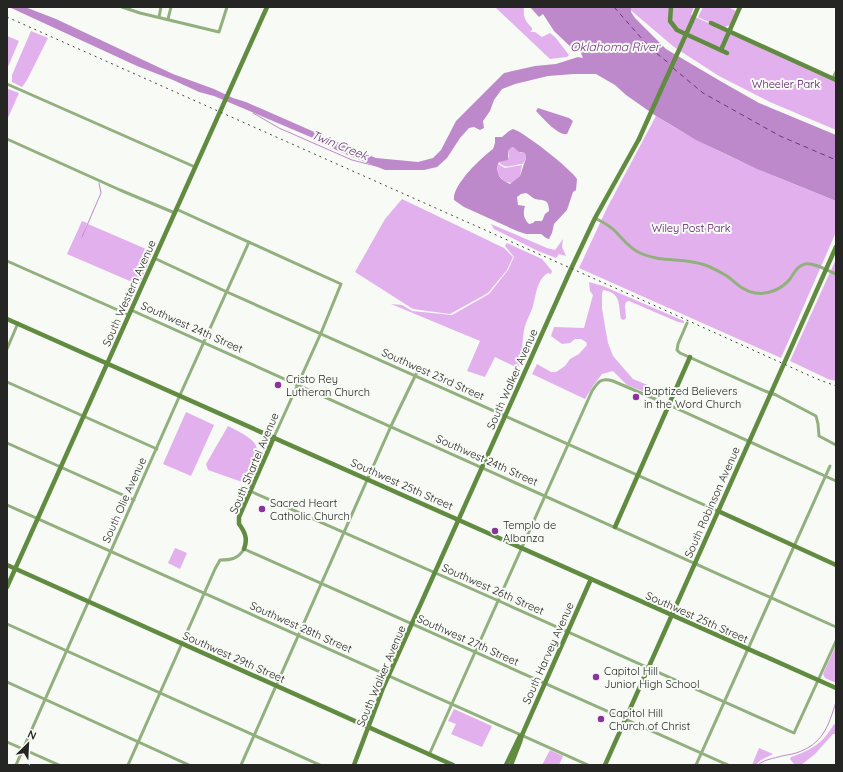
<svg xmlns="http://www.w3.org/2000/svg" width="843" height="772" font-family="Quicksand,sans-serif">
	<style>
		.green { fill: #e2b1ed }
		.water { fill: #be89cb; fill-rule: evenodd }
		.lines { fill: none; stroke-linecap: round; stroke-linejoin: round }
		.stream { stroke: #be89cb; stroke-width: 1 }
		.ferry { stroke: #723281; stroke-width: 1; stroke-dasharray: 5 4; stroke-linecap: butt }
		.street { stroke: #92b07e; stroke-width: 3 }
		.secondary { stroke: #618b40; stroke-width: 4.5 }
		.rail { stroke: #444543; stroke-width: 1; stroke-dasharray: 2 4; stroke-linecap: butt }
		.secondary-bridge { stroke: #618b40; stroke-width: 4.5 }
		.poi-dot { fill: #8b329e; stroke: #f7faf5; stroke-width: 1.5 }
		.labels { text-anchor: middle; dominant-baseline: central; stroke-width: 4; stroke-linejoin: round; paint-order: stroke }
		.park-label { font-size: 11px; fill: #531061; stroke: #f7faf5 }
		.street-label { font-size: 11px; fill: #252624; stroke: #f7faf5 }
		.poi-label { font-size: 11px; fill: #252624; stroke: #f7faf5; text-anchor: start }
		.water-label { font-size: 12px; font-style: italic; fill: #723281; stroke: #f7faf5 }
	</style>
	<rect width="100%" height="100%" fill="#f7faf5"/>
	<g class="green">
		<path d="M495,7H524C523,17 525,21 532,28V30L530,32H535L542,37L550,33L555,37L569,55L567,57L550,59Z"/>
		<polygon points="627,7 694,7 691,15 836,81 836,130 770,102 719,76 674,47"/>
		<polygon points="703,7 728,7 736,11 730,25 725,27 724,29 698,17"/>
		<polygon points="31,31 48,38 27,80 22,87 12,82 12,75"/>
		<polygon points="7,36 19,41 7,69"/>
		<polygon points="8,89 19,93 7,120 7,90"/>
		<path d="M656,116C712,152 774,176 836,201V232L781,358L579,268L607,208Z"/>
		<path d="M513,147L521,153H525L526,158L523,164C513,164 506,171 499,162L509,157L508,151L511,148Z"/>
		<polygon points="498,164 505,168 522,165 520,176 512,183 506,182 503,180 497,173"/>
		<polygon points="402,199 504,248 513,257 507,270 488,293 450,314 413,309 355,272 385,219"/>
		<polygon points="82,221 87,223 82,237 88,224 153,252 139,285 67,254"/>
		<polygon points="491,224 547,248 555,250 563,239 562,247 566,256 559,254 556,258 538,251 494,229"/>
		<path d="M507,243L542,259L552,271L551,274L548,273C537,279 536,295 533,306C531,313 527,319 525,326C521,340 524,355 518,368L495,357L485,377L467,371L480,341L391,304L402,305L412,311L452,315L489,294L508,270L514,257L505,246Z"/>
		<polygon points="836,259 836,381 828,379 790,361"/>
		<path d="M589,282L603,286L684,321V323L678,322L629,301L626,302L625,306L626,318L624,320L621,319C618,305 622,293 603,290L602,294V308L606,332L608,343L613,356L633,379L650,386L647,393L627,385L613,371L602,374L593,386L585,399L532,374L537,364L551,372H556L565,366L570,359L579,354L587,345L586,342L581,339H575L570,343L562,344L551,336L554,327L584,328L593,295L590,291Z"/>
		<polygon points="186,412 214,425 191,476 163,464"/>
		<path d="M228,426C266,445 261,447 245,483L208,470L206,464Z"/>
		<polygon points="175,548 187,553 180,569 168,563"/>
		<polygon points="836,645 836,683 825,678 823,674"/>
		<polygon points="454,709 492,726 482,747 451,734 456,724 448,721"/>
		<path d="M834,724L836,726V734H833L815,754L801,765L794,764L790,759L791,757C812,750 823,743 834,724Z"/>
		<polygon points="759,748 773,754 761,760 756,765 752,765"/>
		<polygon points="550,750 563,756 559,765 542,765"/>
	</g>
	<g class="water">
		<polygon points="9,7 25,7 56,19 173,74 214,89 233,98 246,102 351,148 376,158 418,162 433,158 441,150 456,121 504,73 535,66 556,64 578,57 583,58 580,51 575,51 554,31 543,14 539,17 530,7 631,7 631,12 635,18 666,49 722,82 759,103 836,135 836,201 757,169 696,140 656,116 626,95 615,85 596,74 574,74 548,76 515,84 502,89 494,100 490,111 483,121 484,128 480,130 474,127 469,128 460,138 447,158 437,167 424,170 385,170 338,151 320,141 214,96 199,92 173,80 137,66"/>
		<path d="M538,108L569,118L573,121L567,134C558,136 543,118 536,111Z"/>
		<path d="M513,129C524,132 571,169 577,179L576,190L573,192L567,210L554,224L552,233L549,239L546,238L541,234H526L517,231L464,207L454,200C452,185 481,158 493,149L495,143V137H502L509,131ZM513,147L519,152L525,153L526,158L520,176L510,184C500,180 494,172 499,162L508,160V151L511,148ZM526,193C529,194 532,198 535,199C543,201 549,198 549,211L545,214L542,221H535L533,223L529,224C523,218 523,213 525,206L518,205L517,197L521,194Z"/>
	</g>
	<g class="lines">
		<g class="stream">
			<polyline points="253,113 279,128 352,160 376,166"/>
			<polyline points="82,237 101,193 99,183"/>
			<path d="M758,765C763,760 771,759 778,757C784,755 790,755 796,753C823,744 828,727 836,702"/>
		</g>
		<g class="ferry">
			<polyline points="614,7 650,48 671,65"/>
			<polyline points="673,68 703,93 780,136 836,160"/>
		</g>
		<g class="street">
			<polyline points="122,7 140,13 219,32 227,7"/>
			<polyline points="159,17 161,7"/>
			<polyline points="168,19 171,7"/>
			<polyline points="833,78 836,72"/>
			<polyline points="7,84 195,167"/>
			<polyline points="7,139 120,190 175,213"/>
			<polyline points="176,209 341,284 321,333 274,437"/>
			<path d="M595,218C602,222 609,225 615,231C623,239 629,248 640,253C661,263 684,257 705,265C713,268 720,272 727,276C736,283 743,291 755,293C768,295 782,289 790,279C794,273 797,266 805,264C814,262 828,271 836,274"/>
			<polyline points="154,258 227,292 718,511"/>
			<polyline points="7,261 129,315"/>
			<polyline points="131,310 836,627"/>
			<polyline points="687,323 678,344 677,350 680,353 765,391 776,395 816,416 818,424 819,436 836,445"/>
			<polyline points="7,349 18,323"/>
			<polyline points="7,382 157,449"/>
			<polyline points="7,443 134,500"/>
			<polyline points="250,491 499,601 794,733 836,641"/>
			<polyline points="7,505 588,765"/>
			<polyline points="7,624 320,765"/>
			<polyline points="7,682 189,765"/>
			<polyline points="7,742 59,765"/>
			<path d="M429,755L592,391C598,382 601,377 613,381L669,405L836,481"/>
			<polyline points="16,765 180,395 249,242"/>
			<path d="M128,765L215,569L220,560C231,560 238,559 244,549L728,765"/>
			<polyline points="241,765 391,426 418,370"/>
			<polyline points="696,765 830,466"/>
		</g>
		<g class="secondary">
			<polyline points="671,7 670,21 677,30 727,53"/>
			<polyline points="692,21 698,7"/>
			<polyline points="711,23 836,80"/>
			<polyline points="721,50 740,7"/>
			<polyline points="7,319 836,688"/>
			<polyline points="718,511 836,565"/>
			<polyline points="615,527 690,357"/>
			<path d="M244,549C248,539 245,532 239,524V517L274,437"/>
			<polyline points="7,565 453,765"/>
			<polyline points="7,587 267,7"/>
			<polyline points="354,765 383,688 571,269 595,218 639,139"/>
			<polyline points="506,765 520,736"/>
			<polyline points="511,765 520,742 522,735 591,579"/>
			<polyline points="605,765 836,247"/>
		</g>
		<polyline class="rail" points="7,17 669,312 817,379 836,386"/>
		<polyline class="secondary-bridge" points="639,139 692,21"/>
	</g>
	<g class="poi-dot">
		<circle cx="278" cy="385" r="4"/>
		<circle cx="636" cy="397" r="4"/>
		<circle cx="262" cy="509" r="4"/>
		<circle cx="495" cy="531" r="4"/>
		<circle cx="596" cy="677" r="4"/>
		<circle cx="601" cy="719" r="4"/>
	</g>
	<g class="labels">
		<g class="park-label">
			<text x="786" y="84">Wheeler Park</text>
			<text x="691" y="228">Wiley Post Park</text>
		</g>
		<g class="street-label">
			<text transform="translate(129 293) rotate(-66)">South Western Avenue</text>
			<text transform="translate(192 327) rotate(24)">Southwest 24th Street</text>
			<text transform="translate(433 374) rotate(24)">Southwest 23rd Street</text>
			<text transform="translate(512 379) rotate(-66)">South Walker Avenue</text>
			<text transform="translate(487 460) rotate(24)">Southwest 24th Street</text>
			<text transform="translate(254 463) rotate(-67)">South Shartel Avenue</text>
			<text transform="translate(402 484) rotate(24)">Southwest 25th Street</text>
			<text transform="translate(124 500) rotate(-66)">South Olie Avenue</text>
			<text transform="translate(712 502) rotate(-66)">South Robinson Avenue</text>
			<text transform="translate(493 589) rotate(24)">Southwest 26th Street</text>
			<text transform="translate(697 617) rotate(24)">Southwest 25th Street</text>
			<text transform="translate(301 627) rotate(24)">Southwest 28th Street</text>
			<text transform="translate(468 640) rotate(24)">Southwest 27th Street</text>
			<text transform="translate(548 653) rotate(-66)">South Harvey Avenue</text>
			<text transform="translate(234 657) rotate(24)">Southwest 29th Street</text>
			<text transform="translate(381 676) rotate(-67)">South Walker Avenue</text>
		</g>
		<g class="poi-label">
			<text x="286" y="379">Cristo Rey<tspan x="286" dy="13">Lutheran Church</tspan></text>
			<text x="644" y="391">Baptized Believers<tspan x="644" dy="13">in the Word Church</tspan></text>
			<text x="270" y="503">Sacred Heart<tspan x="270" dy="13">Catholic Church</tspan></text>
			<text x="503" y="525">Templo de<tspan x="503" dy="13">Albanza</tspan></text>
			<text x="604" y="671">Capitol Hill<tspan x="604" dy="13">Junior High School</tspan></text>
			<text x="609" y="713">Capitol Hill<tspan x="609" dy="13">Church of Christ</tspan></text>
		</g>
		<g class="water-label">
			<text x="615" y="46">Oklahoma River</text>
			<text transform="translate(340 145) rotate(22)">Twin Creek</text>
		</g>
	</g>
	<rect width="843" height="772" fill="none" stroke="#252624" stroke-width="16"/>
	<g transform="translate(28 744) rotate(24)" stroke="#f7faf5" stroke-width="3" paint-order="stroke">
	<path d="M0-3L7 15L0 10L-7 15Z" fill="#252624"/>
	<text y="-6" font-size="11" font-weight="bold" text-anchor="middle" fill="#252624">N</text>
	</g>
</svg>
